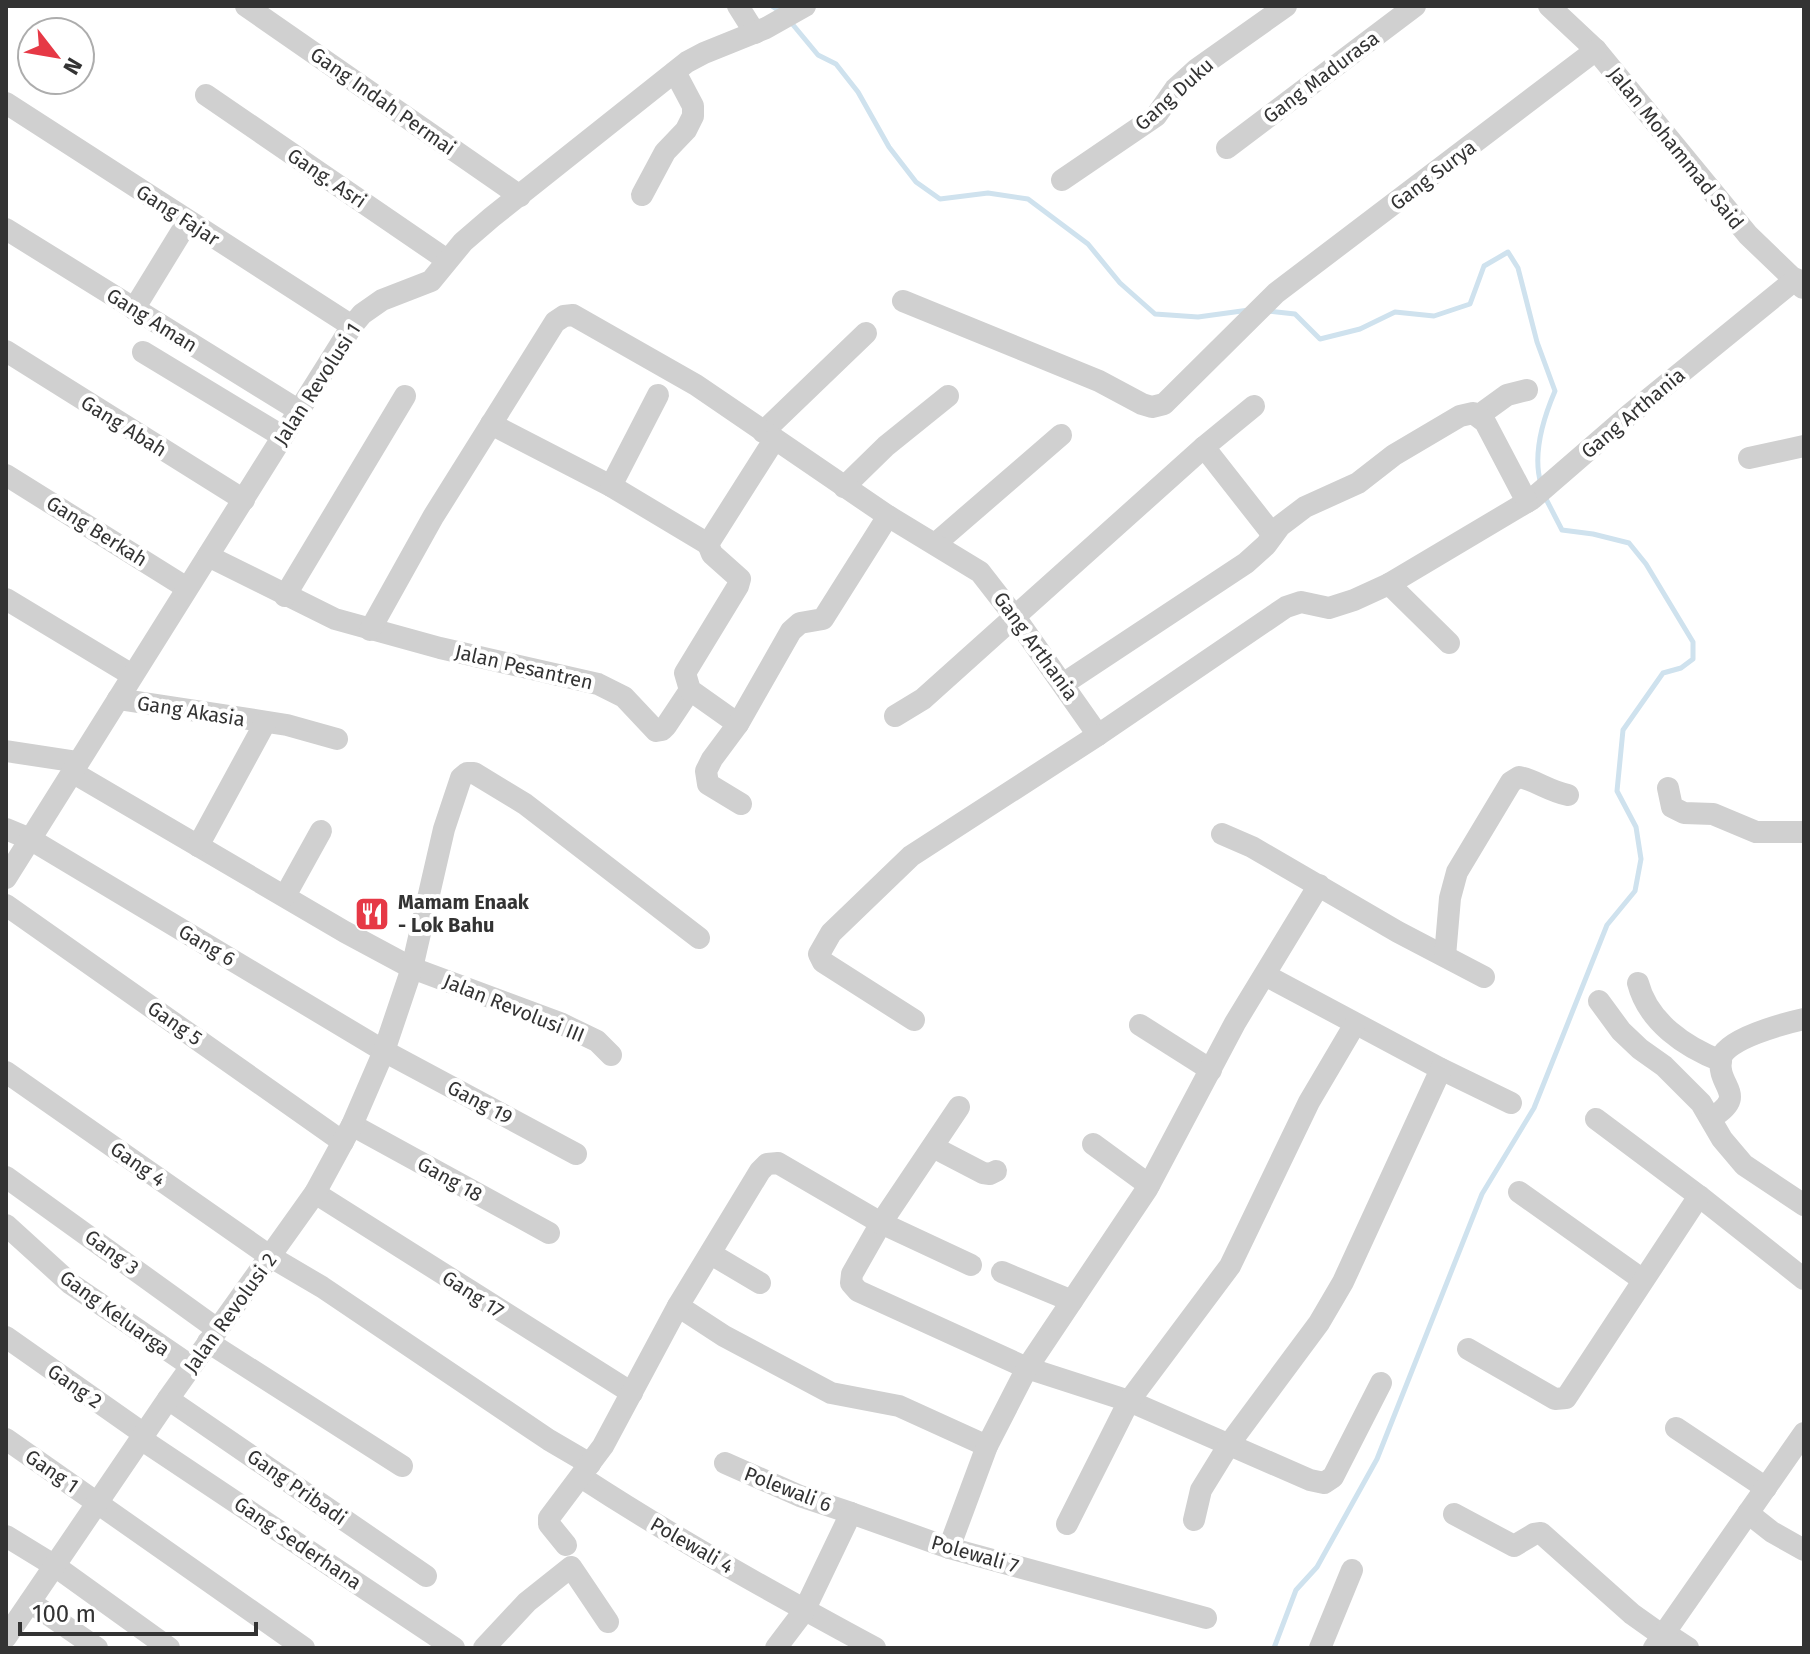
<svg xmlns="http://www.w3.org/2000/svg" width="1810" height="1654" font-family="'Fira Sans',sans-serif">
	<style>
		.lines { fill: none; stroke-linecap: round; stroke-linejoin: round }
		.stream { stroke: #cfe2ee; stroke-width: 5 }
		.minor { stroke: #d0d0d0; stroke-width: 22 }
		.labels { text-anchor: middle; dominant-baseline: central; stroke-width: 8; stroke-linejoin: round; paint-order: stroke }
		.street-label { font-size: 20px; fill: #333; stroke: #fff }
		.poi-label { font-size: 20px; font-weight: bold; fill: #333; stroke: #fff; text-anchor: start }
	</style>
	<rect width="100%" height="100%" fill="#fff"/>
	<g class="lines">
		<g class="stream">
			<polyline points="772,6 782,13"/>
			<polyline points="789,20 818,55 836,64 858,92 889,147 916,182 940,199 988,193 1028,199 1088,244 1120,283 1155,314 1198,317 1249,310"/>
			<path d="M1267,311L1295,314L1320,339L1360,329L1395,312L1434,316L1470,304L1484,266L1508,252L1518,268L1537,342L1555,391C1543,419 1532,454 1541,484"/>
			<polyline points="1274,1648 1296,1590 1317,1567 1377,1459 1482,1194 1534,1108 1607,925 1635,891 1641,859 1636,827 1617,791 1623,730 1663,673 1681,668 1693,659 1693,642 1646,564 1629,543 1593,534 1562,530 1545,497"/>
		</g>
		<g class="minor">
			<polyline points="246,6 520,196"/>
			<polyline points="738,6 755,33"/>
			<polyline points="1549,6 1596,50 1748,235 1803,288"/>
			<polyline points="206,95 447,260"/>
			<polyline points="6,103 352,326"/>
			<polyline points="1227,148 1415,6"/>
			<polyline points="1062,180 1156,116 1175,89 1197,69 1286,6"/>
			<polyline points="642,195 665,152 686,130 693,116 693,106 675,72"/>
			<polyline points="6,229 298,410"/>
			<polyline points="903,301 1099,381 1142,404 1152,407 1164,404 1276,293 1596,50"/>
			<polyline points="134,309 188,221"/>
			<polyline points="6,351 244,500"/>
			<polyline points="143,352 282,436"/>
			<polyline points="1478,416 1507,395 1527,390"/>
			<polyline points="491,424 611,486 708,544"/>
			<polyline points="763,432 866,333"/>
			<polyline points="1204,447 1273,535"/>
			<polyline points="1749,458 1804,446"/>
			<polyline points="6,475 187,588"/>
			<polyline points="611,486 658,395"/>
			<polyline points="844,487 886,446 948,396"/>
			<polyline points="935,544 1061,435"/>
			<polyline points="208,556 335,619 440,648 598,684 624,697 656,731 662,730 666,726 690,690"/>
			<polyline points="1389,584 1449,643"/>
			<polyline points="285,596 405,396"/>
			<polyline points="6,599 132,675"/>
			<polyline points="370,630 433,517 555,322 564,316 573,315 696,385 888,516 980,572 1015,617 1098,735 1286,607 1301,602 1329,608 1354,600 1389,584 1532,499 1629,415 1796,279"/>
			<polyline points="1063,684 1246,563 1266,545 1280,526 1305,507 1358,483 1394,455 1460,416 1473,413 1485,422 1527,502"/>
			<polyline points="118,699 287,725 337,739"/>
			<polyline points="895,716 923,699 1204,447 1254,406"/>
			<polyline points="738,724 690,690 685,673 738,586 740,579 712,554 708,544 774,440"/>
			<polyline points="6,751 78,762"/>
			<polyline points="72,772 345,932 412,968 560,1023 597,1041 611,1055"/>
			<polyline points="1668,788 1672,807 1684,813 1713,814 1756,832 1804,832"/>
			<polyline points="741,804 708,784 706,771 712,759 738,724 791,631 800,623 823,619 888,516"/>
			<polyline points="6,829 30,839 384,1051 576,1154"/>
			<polyline points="1222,834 1252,847 1398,932 1484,977"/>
			<polyline points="198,846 265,723"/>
			<polyline points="6,878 352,326 362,314 382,300 431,281 463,242 492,217 687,62 704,53 766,28 805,6"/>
			<polyline points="285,896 321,831"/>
			<polyline points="6,905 343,1142"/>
			<path d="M1445,956L1450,898L1457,872L1511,782L1519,777C1535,780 1549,791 1568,795"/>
			<polyline points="1265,975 1441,1069 1511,1103"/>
			<path d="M1638,983C1648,1022 1685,1047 1721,1061"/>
			<polyline points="1599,1001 1621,1031 1640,1049 1664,1066 1701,1103 1722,1139 1744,1165 1804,1205"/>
			<polyline points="914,1020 823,962 819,954 831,933 911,856 1098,735"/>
			<polyline points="1140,1025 1211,1070"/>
			<polyline points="6,1072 271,1257 322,1287 549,1440 590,1464"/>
			<polyline points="959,1107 881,1223 852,1274 851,1283 858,1291 1027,1368 1129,1401 1310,1480 1324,1483 1333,1477 1381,1383"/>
			<path d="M1711,1118C1750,1095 1716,1087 1721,1059C1724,1039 1786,1023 1804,1019"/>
			<polyline points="1596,1119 1699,1196 1804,1279"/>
			<polyline points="352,1125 549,1233"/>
			<polyline points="1093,1144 1149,1185"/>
			<polyline points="933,1147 983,1173 990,1174 996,1171"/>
			<polyline points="6,1177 217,1329"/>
			<polyline points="1519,1192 1643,1280"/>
			<polyline points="315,1193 632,1393"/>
			<polyline points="6,1225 71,1284 191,1366"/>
			<polyline points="711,1254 760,1283"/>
			<polyline points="1002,1272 1072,1301"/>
			<polyline points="678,1306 724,1336 831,1393 899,1406 987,1446"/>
			<polyline points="6,1337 144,1434"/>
			<polyline points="208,1342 402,1466"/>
			<polyline points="1468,1349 1555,1399 1566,1398 1699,1196"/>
			<polyline points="168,1399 426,1576"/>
			<polyline points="1676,1428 1766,1488"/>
			<polyline points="6,1439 304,1648"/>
			<polyline points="141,1439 454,1648"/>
			<polyline points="725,1463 800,1496 851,1513"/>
			<path d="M581,1477C676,1539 775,1594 875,1648"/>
			<polyline points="1748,1513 1772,1532 1804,1550"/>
			<polyline points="1454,1514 1514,1546 1534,1534 1541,1533 1632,1614 1663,1636"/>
			<polyline points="1194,1520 1201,1490 1230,1443 1319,1323 1343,1282 1441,1069"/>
			<polyline points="1067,1524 1129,1401 1230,1266 1309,1102 1355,1024"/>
			<polyline points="6,1536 55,1566 169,1648"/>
			<polyline points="566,1545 549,1524 549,1518 603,1446 678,1306 760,1171 767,1164 778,1163 881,1223 971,1265"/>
			<polyline points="949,1548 987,1446 1027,1368 1147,1189 1235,1023 1319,885"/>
			<polyline points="30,1602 97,1648"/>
			<polyline points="1665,1633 1688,1648"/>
			<polyline points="6,1637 168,1399 315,1193 352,1125 384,1051 412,968 444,829 461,778 467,773 474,773 525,804 699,938"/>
			<polyline points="484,1648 527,1602 571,1567 608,1622"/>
			<polyline points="776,1648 804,1611 851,1513 949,1548 1206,1618"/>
			<polyline points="1320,1648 1352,1570"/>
			<polyline points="1654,1648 1804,1433"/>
		</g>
	</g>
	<defs>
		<g id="restaurant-square" transform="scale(1.8)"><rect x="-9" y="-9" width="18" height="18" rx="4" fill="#e63946" stroke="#fff"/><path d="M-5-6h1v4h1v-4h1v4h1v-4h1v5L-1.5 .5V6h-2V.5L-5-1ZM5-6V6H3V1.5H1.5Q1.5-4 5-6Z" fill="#fff"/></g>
	</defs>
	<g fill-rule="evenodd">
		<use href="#restaurant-square" x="372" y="914"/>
	</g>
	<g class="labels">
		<g class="street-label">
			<text transform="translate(1321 77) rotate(-37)">Gang Madurasa</text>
			<text transform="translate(1174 94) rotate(-42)">Gang Duku</text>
			<text transform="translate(383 101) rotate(35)">Gang Indah Permai</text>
			<text transform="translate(1676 148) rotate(51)">Jalan Mohammad Said</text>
			<text transform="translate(1433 175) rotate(-37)">Gang Surya</text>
			<text transform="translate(327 178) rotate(34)">Gang. Asri</text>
			<text transform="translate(178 215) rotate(33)">Gang Fajar</text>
			<text transform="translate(152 320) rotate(32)">Gang Aman</text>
			<text transform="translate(317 384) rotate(-57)">Jalan Revolusi 1</text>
			<text transform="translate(1633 413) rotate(-40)">Gang Arthania</text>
			<text transform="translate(124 426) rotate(32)">Gang Abah</text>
			<text transform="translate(97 531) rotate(32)">Gang Berkah</text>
			<text transform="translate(1036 646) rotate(54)">Gang Arthania</text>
			<text transform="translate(524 667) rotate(13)">Jalan Pesantren</text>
			<text transform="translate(191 711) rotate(9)">Gang Akasia</text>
			<text transform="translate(207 945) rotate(31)">Gang 6</text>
			<text transform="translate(514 1008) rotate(22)">Jalan Revolusi III</text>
			<text transform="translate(175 1023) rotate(35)">Gang 5</text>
			<text transform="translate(480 1102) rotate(28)">Gang 19</text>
			<text transform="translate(138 1164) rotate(35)">Gang 4</text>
			<text transform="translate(450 1179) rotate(29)">Gang 18</text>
			<text transform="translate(112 1252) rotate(36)">Gang 3</text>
			<text transform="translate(473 1294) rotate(33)">Gang 17</text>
			<text transform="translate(115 1313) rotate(36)">Gang Keluarga</text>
			<text transform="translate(230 1313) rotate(-54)">Jalan Revolusi 2</text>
			<text transform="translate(75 1386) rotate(35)">Gang 2</text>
			<text transform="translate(52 1471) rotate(35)">Gang 1</text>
			<text transform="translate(297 1487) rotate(35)">Gang Pribadi</text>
			<text transform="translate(788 1489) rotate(21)">Polewali 6</text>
			<text transform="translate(298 1543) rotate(34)">Gang Sederhana</text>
			<text transform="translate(692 1545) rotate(30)">Polewali 4</text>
			<text transform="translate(975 1554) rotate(16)">Polewali 7</text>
		</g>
		<g class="poi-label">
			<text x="398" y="902">Mamam Enaak<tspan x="398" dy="23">- Lok Bahu</tspan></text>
		</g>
	</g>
	<rect width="1810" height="1654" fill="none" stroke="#333333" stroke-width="16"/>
	<g transform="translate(56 56) rotate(121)"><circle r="38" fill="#ffffff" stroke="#adadad" stroke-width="2"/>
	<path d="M0-6L14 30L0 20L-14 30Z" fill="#e63946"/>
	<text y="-12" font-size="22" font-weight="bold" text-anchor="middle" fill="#333333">N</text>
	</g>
	<path d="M20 1622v12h236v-12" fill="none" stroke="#333333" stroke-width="4"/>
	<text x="32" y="1622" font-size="24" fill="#333333" stroke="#ffffff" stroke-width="6" paint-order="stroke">100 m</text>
</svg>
